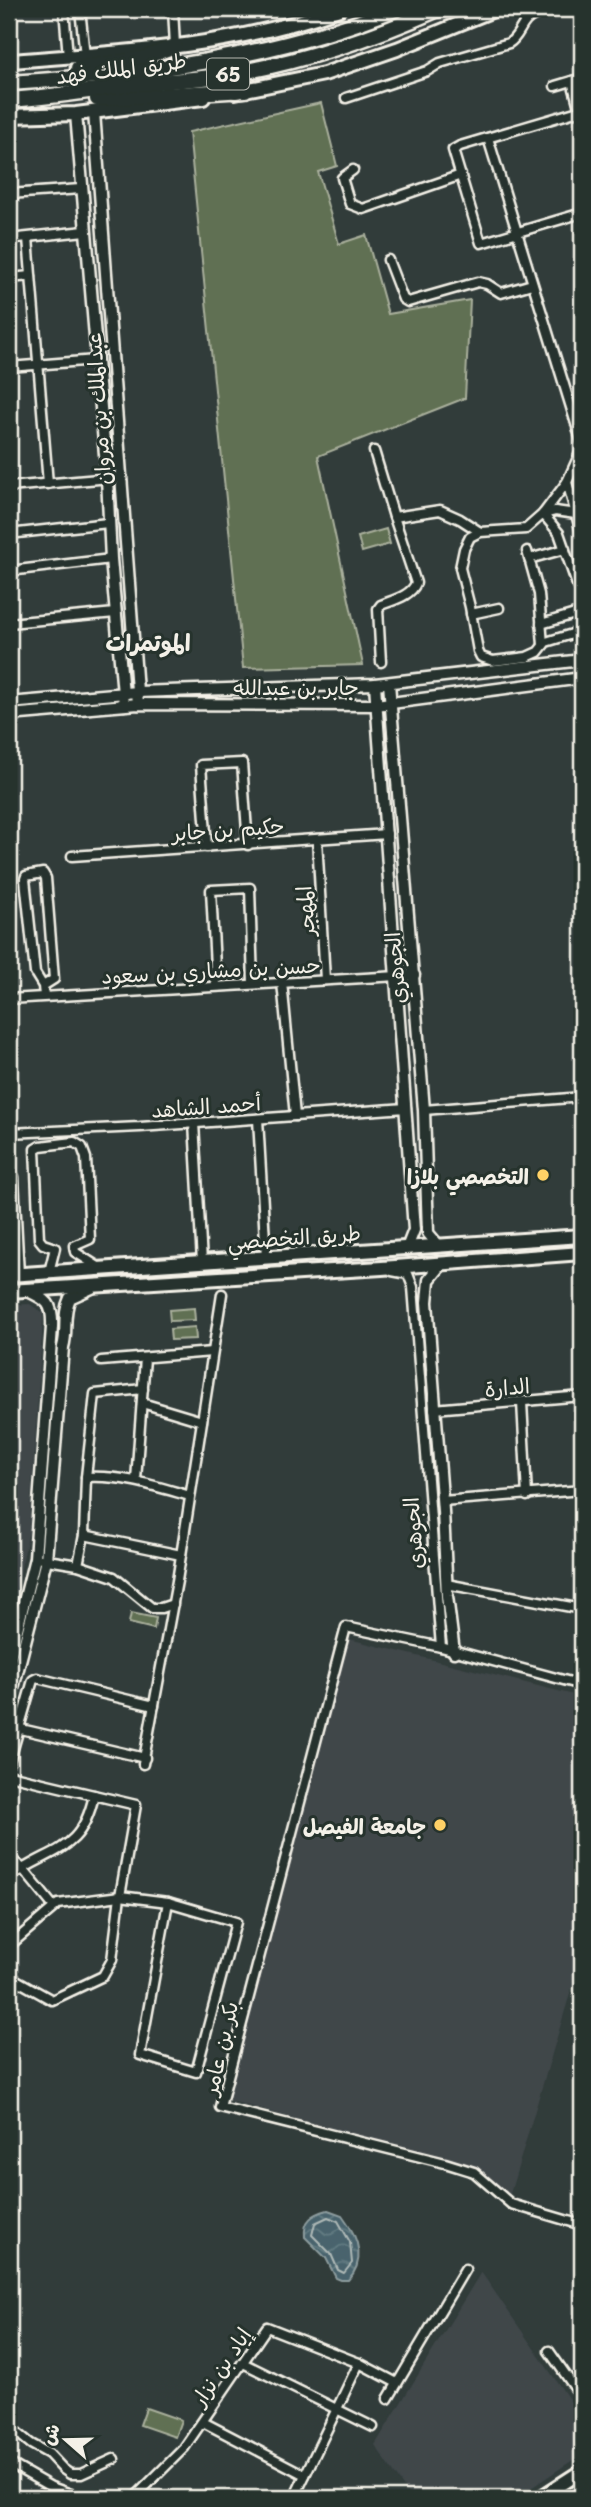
<svg xmlns="http://www.w3.org/2000/svg" width="591" height="2507" font-family="'Playpen Sans','Playpen Sans Arabic',sans-serif">
	<style>
		.built { fill: #3f4649 }
		.grass { fill: #607052; stroke: #aab09d; stroke-width: 2 }
		.water { fill: url(#water-waves); stroke: #8d9c9e; stroke-width: 2 }
		.lines { fill: none; stroke-linecap: round; stroke-linejoin: round }
		.shore { stroke: #afb9b7; stroke-width: 2 }
		.minor-casing { stroke: #f4f1e8; stroke-width: 13 }
		.tertiary-casing { stroke: #f4f1e8; stroke-width: 15 }
		.primary-casing { stroke: #f4f1e8; stroke-width: 18 }
		.motorway-casing { stroke: #f4f1e8; stroke-width: 19 }
		.minor { stroke: #26332d; stroke-width: 8 }
		.tertiary { stroke: #26332d; stroke-width: 10 }
		.primary { stroke: #26332d; stroke-width: 12 }
		.motorway { stroke: #26332d; stroke-width: 14 }
		.poi-dot { fill: #ffd166; stroke: #26332d; stroke-width: 2.5 }
		.labels { text-anchor: middle; dominant-baseline: central; stroke-width: 6; stroke-linejoin: round; paint-order: stroke }
		.shield { fill: #26332d; stroke: #b6b8b0; stroke-width: 2 }
		.shield-label { font-size: 19px; font-weight: bold; fill: #f4f1e8 }
		.street-label { font-size: 21px; fill: #f4f1e8; stroke: #26332d }
		.poi-label { font-size: 21px; font-weight: bold; fill: #f4f1e8; stroke: #26332d; text-anchor: end }
		.neighbourhood-label { font-size: 23px; font-weight: bold; fill: #f4f1e8; stroke: #26332d }
	</style>
	<defs>
		<pattern id="water-waves" width="16" height="10" patternUnits="userSpaceOnUse" patternTransform="scale(1.75)"><rect width="16" height="10" fill="#48646d"/><path d="M0 5q4-4 8 0t8 0" fill="none" stroke="#637b82"/></pattern>
	</defs>
	<rect width="100%" height="100%" fill="#313c3a"/>
	<filter id="ink" filterUnits="userSpaceOnUse"><feTurbulence type="fractalNoise" baseFrequency=".0143" numOctaves="2"/><feDisplacementMap in="SourceGraphic" scale="14" xChannelSelector="R" yChannelSelector="G"/><feConvolveMatrix kernelMatrix="1 2 1 2 8 2 1 2 1" color-interpolation-filters="sRGB"/></filter>
	<g filter="url(#ink)">
		<g class="built">
			<polygon points="30,1304 43,1313 43,1322 29,1532 9,1622 9,1305"/>
			<polygon points="345,1638 582,1697 582,1954 509,2197 473,2168 227,2100"/>
			<polygon points="481,2272 582,2418 582,2454 516,2498 411,2498 375,2445"/>
		</g>
		<g class="grass">
			<polygon points="321,103 337,166 318,172 339,244 366,235 388,314 470,300 465,398 318,456 363,665 243,668 189,132"/>
			<polygon points="386,529 390,544 362,552 358,537"/>
			<polygon points="194,1308 195,1320 170,1321 169,1310"/>
			<polygon points="195,1327 196,1339 171,1340 170,1329"/>
			<polygon points="131,1613 156,1618 154,1629 129,1623"/>
			<polygon points="146,2408 181,2420 175,2437 140,2425"/>
		</g>
		<path class="water" d="M328,2210L342,2215C357,2235 367,2260 348,2280H341L336,2278L326,2258L305,2237C303,2220 313,2214 328,2210Z"/>
		<g class="lines">
			<polygon class="shore" points="328,2217 338,2221 350,2242 352,2263 344,2273 338,2270 331,2254 312,2235 315,2223"/>
			<g class="minor-casing">
				<g id="minor">
					<polyline points="64,9 68,57"/>
					<polyline points="80,9 85,56"/>
					<polyline points="173,9 175,46"/>
					<polyline points="572,81 580,111"/>
					<polyline points="555,86 582,78"/>
					<path d="M346,98L427,71L440,63L509,43C518,37 519,29 526,21C533,13 544,12 553,9"/>
					<polyline points="582,110 460,146 453,150 481,243 582,213"/>
					<polyline points="488,138 582,443"/>
					<polyline points="353,170 342,178 350,204 363,209 461,175"/>
					<polyline points="9,194 81,189"/>
					<polyline points="28,238 48,484"/>
					<polyline points="9,239 85,231"/>
					<polyline points="388,260 403,299 408,302 478,282 487,284 501,293 532,284"/>
					<polyline points="9,278 31,276"/>
					<polyline points="9,367 96,360"/>
					<polyline points="582,449 567,482 582,536"/>
					<polyline points="374,451 394,517 440,510 460,519 480,532 526,529 543,514 567,482"/>
					<polyline points="9,487 121,477"/>
					<polyline points="576,514 555,511 543,514 559,533 576,582 579,588 582,589"/>
					<polyline points="480,532 470,537 464,549 460,568 470,607 478,651 481,657 493,661 527,657 538,652 546,642 582,631"/>
					<polyline points="9,534 108,523"/>
					<polyline points="527,551 539,594 543,645"/>
					<polyline points="529,559 565,549"/>
					<polyline points="9,571 111,559"/>
					<polyline points="471,614 499,608"/>
					<polyline points="9,623 115,613"/>
					<polyline points="541,624 582,612"/>
					<path d="M381,662L378,609L381,605C393,600 411,596 416,583L394,517"/>
					<polyline points="317,839 325,980"/>
					<polyline points="207,847 201,765 242,763 248,845"/>
					<polyline points="72,856 387,834"/>
					<polyline points="282,982 295,1116"/>
					<polyline points="43,986 54,979 46,878 43,873 26,876 25,879 35,973 43,986 44,996"/>
					<polyline points="216,986 211,890 250,888 253,984"/>
					<polyline points="9,999 415,975"/>
					<polyline points="424,1110 582,1097"/>
					<polyline points="258,1119 266,1258"/>
					<polyline points="194,1123 202,1262"/>
					<polyline points="9,1133 140,1127 406,1108"/>
					<polyline points="9,1176 14,1177 19,1275"/>
					<polyline points="392,1271 408,1274 413,1287 441,1647 582,1685"/>
					<polyline points="49,1272 55,1248 43,1244 39,1239 35,1149 40,1146 74,1142 82,1147 86,1158 90,1239 74,1246 75,1252 100,1268"/>
					<polyline points="101,1361 212,1352"/>
					<polyline points="522,1402 527,1496"/>
					<polyline points="142,1403 202,1421"/>
					<polyline points="434,1409 582,1396"/>
					<path d="M86,1477C123,1475 155,1486 190,1496"/>
					<polyline points="136,1480 145,1358"/>
					<polyline points="442,1501 582,1490"/>
					<polyline points="84,1535 181,1555"/>
					<polyline points="41,1559 78,1565 114,1577 152,1608 161,1608 173,1604"/>
					<polyline points="78,1565 84,1535 86,1477 95,1394 143,1389"/>
					<polyline points="446,1584 582,1609"/>
					<polyline points="441,1647 346,1627 220,2107 445,2163 474,2172 511,2204 582,2225"/>
					<polyline points="21,1729 145,1758"/>
					<polyline points="9,1763 33,1680 37,1678 154,1706"/>
					<polyline points="143,1764 177,1581 222,1294"/>
					<polyline points="9,1775 136,1805 120,1896 112,1960 103,1976 52,2000 9,1976"/>
					<polyline points="9,1858 22,1868 54,1907"/>
					<path d="M9,1878C51,1847 81,1855 94,1795"/>
					<polygon points="168,1902 236,1922 196,2072 140,2055"/>
					<polyline points="9,1946 58,1904 120,1896 168,1902"/>
					<polyline points="549,2351 582,2398"/>
					<polyline points="243,2363 373,2427"/>
					<polyline points="388,2399 465,2269"/>
					<polyline points="203,2422 305,2475"/>
					<polyline points="9,2426 31,2444 49,2454 63,2469 70,2474 81,2474 114,2459"/>
					<polyline points="9,2463 51,2487 82,2498"/>
					<polyline points="134,2498 184,2448 267,2327 359,2363 397,2383"/>
					<polyline points="294,2498 359,2363"/>
				</g>
			</g>
			<g class="tertiary-casing">
				<g id="tertiary">
					<polyline points="94,112 138,704"/>
					<polyline points="76,114 107,478 111,559 124,705"/>
					<polyline points="389,683 424,1110 428,1233 439,1246"/>
					<polyline points="375,684 414,1230 407,1248"/>
					<polyline points="9,703 137,692 375,684 582,660"/>
					<polyline points="9,715 138,704 376,705 582,678"/>
					<polyline points="443,1263 429,1280 427,1302 443,1511 447,1596 454,1652"/>
					<path d="M9,1661L35,1558L52,1327C53,1302 47,1300 26,1290"/>
					<path d="M9,1704L46,1560L63,1347C68,1331 62,1315 70,1298L92,1288"/>
				</g>
			</g>
			<g class="primary-casing">
				<g id="primary">
					<path d="M9,61C119,53 234,47 339,9"/>
					<polyline points="235,92 324,74 397,49 496,9"/>
					<polyline points="9,116 76,114 203,98"/>
					<polyline points="9,1275 582,1236"/>
					<polyline points="9,1291 382,1268 582,1253"/>
					<polyline points="540,2498 582,2471"/>
					<polyline points="576,2498 582,2494"/>
				</g>
			</g>
			<g class="motorway-casing">
				<g id="motorway">
					<polyline points="78,68 143,58 175,46"/>
					<path d="M9,83C140,75 273,58 395,9"/>
					<polyline points="97,99 245,90"/>
					<path d="M9,100C51,97 89,91 130,85C162,81 194,80 225,75C299,63 370,39 438,9"/>
				</g>
			</g>
			<use href="#minor" class="minor"/>
			<use href="#tertiary" class="tertiary"/>
			<use href="#primary" class="primary"/>
			<use href="#motorway" class="motorway"/>
		</g>
	</g>
	<g class="poi-dot">
		<circle cx="543" cy="1175" r="7"/>
		<circle cx="440" cy="1825" r="7"/>
	</g>
	<g class="labels">
		<rect class="shield" x="207" y="58.5" width="42" height="31" rx="5"/>
		<g class="shield-label">
			<text x="228" y="74">65</text>
		</g>
		<g class="street-label">
			<text transform="translate(121 67) rotate(-7)">طريق الملك فهد</text>
			<text transform="translate(97 409) rotate(-94)">عبدالملك بن مروان</text>
			<text x="296" y="686">جابر بن عبدالله</text>
			<text transform="translate(228 828) rotate(-4)">حكيم بن جابر</text>
			<text transform="translate(304 911) rotate(-94)">المهجر</text>
			<text transform="translate(394 968) rotate(-95)">الجوهري</text>
			<text transform="translate(211 969) rotate(-3)">حسن بن مشاري بن سعود</text>
			<text transform="translate(206 1105) rotate(-4)">أحمد الشاهد</text>
			<text transform="translate(294 1236) rotate(-4)">طريق التخصصي</text>
			<text transform="translate(507 1386) rotate(-5)">الدارة</text>
			<text transform="translate(412 1533) rotate(-94)">الجوهري</text>
			<text transform="translate(219 2048) rotate(-77)">بكر بن عامر</text>
			<text transform="translate(220 2366) rotate(-56)">إياد بن نزار</text>
		</g>
		<g class="poi-label">
			<text x="529" y="1175">التخصصي بلازا</text>
			<text x="426" y="1825">جامعة الفيصل</text>
		</g>
		<g class="neighbourhood-label">
			<text x="148" y="641">الموتمرات</text>
		</g>
	</g>
	<rect width="591" height="2507" fill="none" stroke="#26332d" stroke-width="35"/>
	<rect x="18" y="18" width="556" height="2472" fill="none" stroke="#f4f1e8" stroke-width="2.5" filter="url(#ink)"/>
	<g transform="translate(66 2440) rotate(290)" stroke="#26332d" stroke-width="5" paint-order="stroke">
	<path d="M0-5L12 26L0 18L-12 26Z" fill="#f4f1e8"/>
	<text y="-10" font-size="19" font-weight="bold" text-anchor="middle" fill="#f4f1e8">ش</text>
	</g>
</svg>
